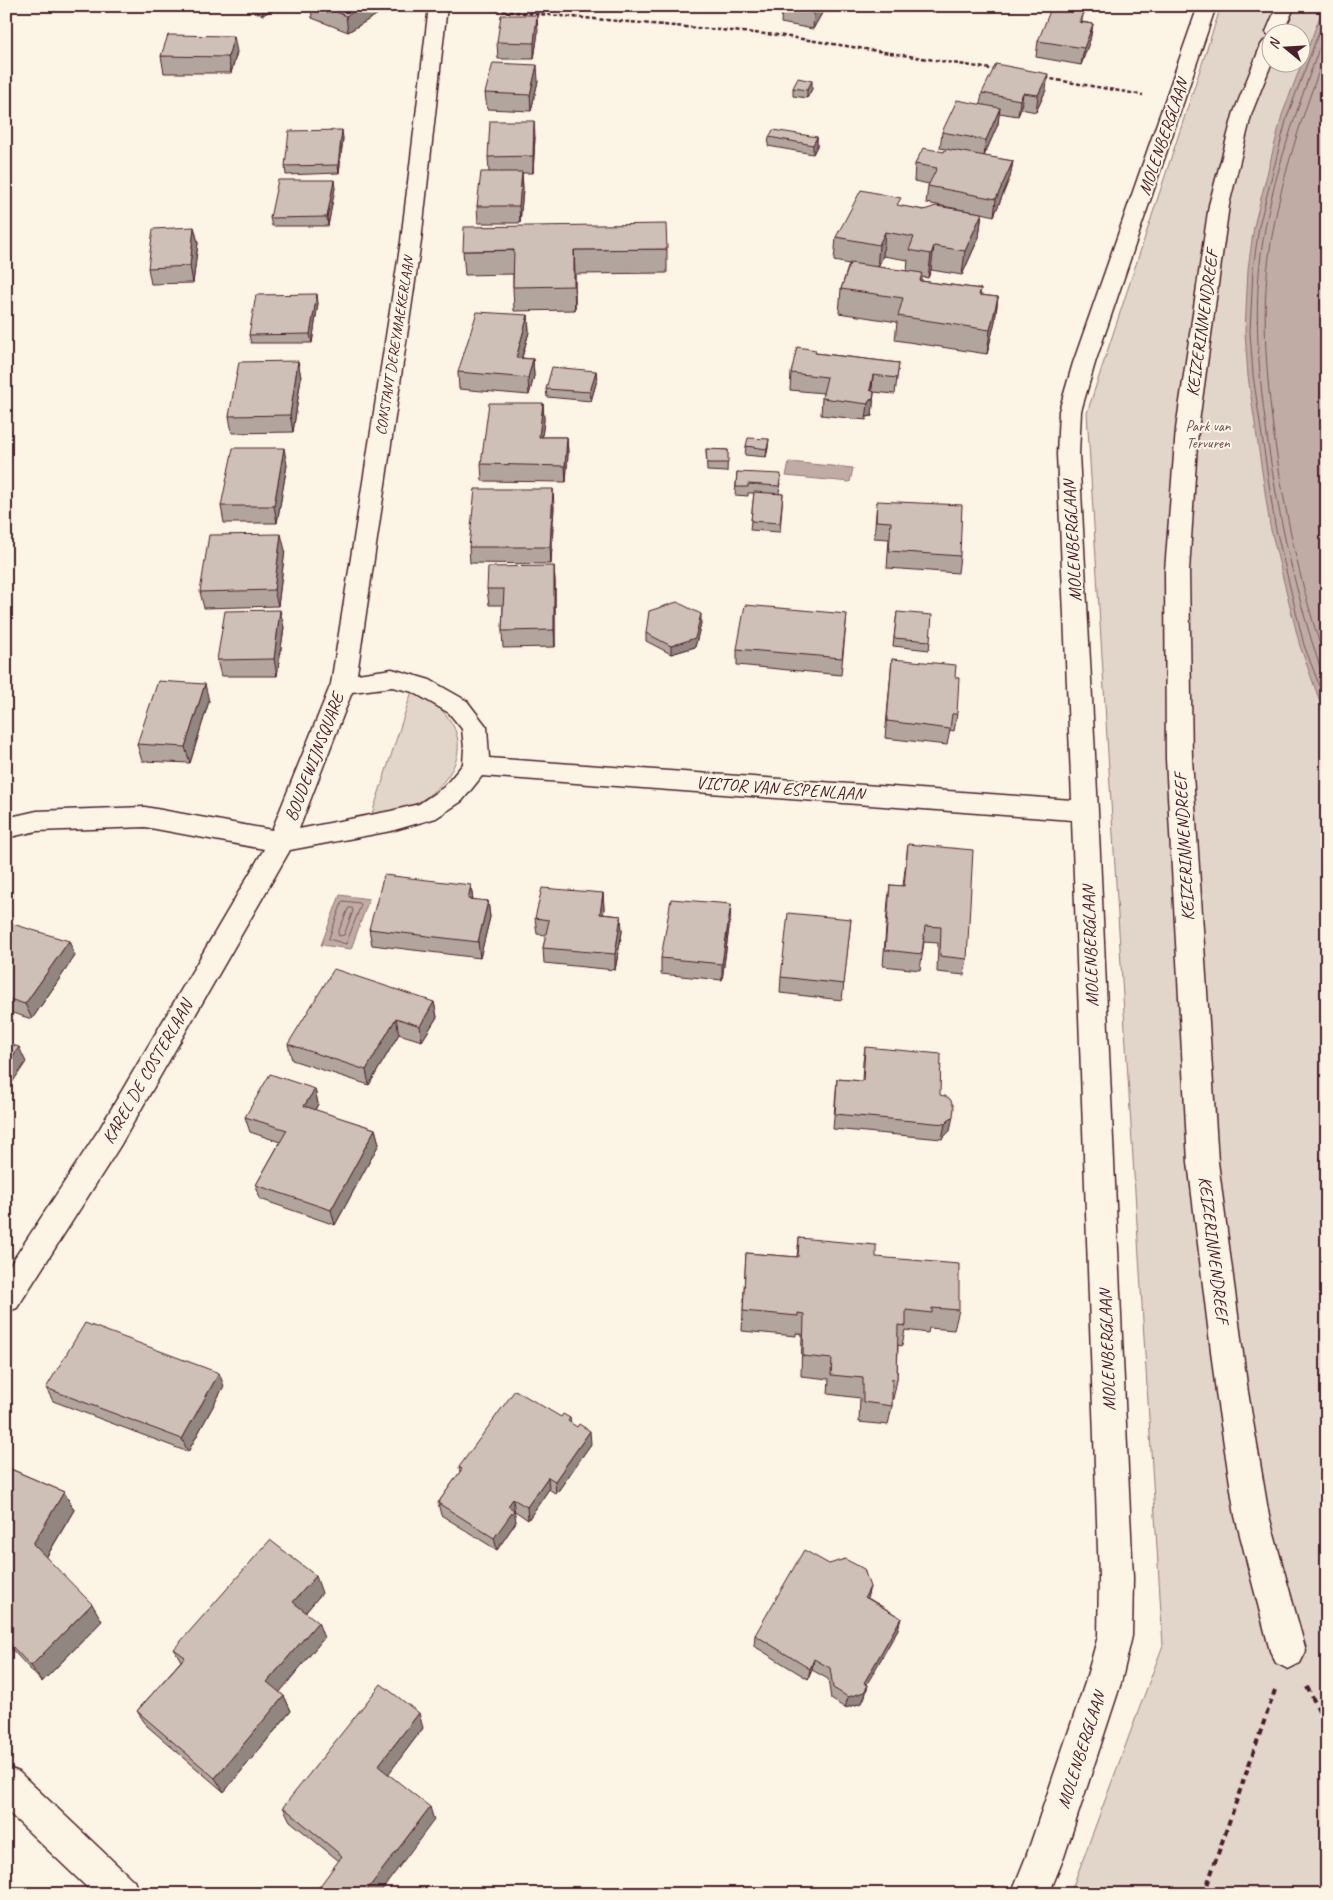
<svg xmlns="http://www.w3.org/2000/svg" width="1333" height="1900" font-family="Caveat,sans-serif">
	<style>
		.green { fill: #e2d5ca; stroke: #967a7a; fill-rule: evenodd }
		.water { fill: #c0aca5; stroke: #917474 }
		.lines { fill: none; stroke-linecap: round; stroke-linejoin: round }
		.shore { stroke: #79575c; stroke-width: 1 }
		.minor-casing { stroke: #4a1f2b; stroke-width: 3 }
		.path-far1 { stroke: #4a1f2b; stroke-width: 2.5; stroke-dasharray: 4 2.5; stroke-linecap: butt }
		.path { stroke: #4a1f2b; stroke-width: 4; stroke-dasharray: 6 4.5; stroke-linecap: butt }
		.minor { fill: #fcf5e5; fill-rule: evenodd }
		.wall { fill: #b2a59d; stroke: #4a1f2b; fill-rule: evenodd }
		.shaded-wall { fill: #918680; stroke: #4a1f2b }
		.building { fill: #cfc0b7; stroke: #4a1f2b }
		.labels { text-anchor: middle; dominant-baseline: central; stroke-width: 4; stroke-linejoin: round; paint-order: stroke }
		.far-street-label { font-size: 15px; fill: #4a1f2b; stroke: #fcf5e5 }
		.far-park-label { font-size: 15px; fill: #704c53; stroke: #fcf5e5 }
		.street-label { font-size: 18px; fill: #4a1f2b; stroke: #fcf5e5 }
	</style>
	<rect width="100%" height="100%" fill="#fcf5e5"/>
	<filter id="ink" filterUnits="userSpaceOnUse"><feTurbulence type="fractalNoise" baseFrequency=".02" numOctaves="2"/><feDisplacementMap in="SourceGraphic" scale="10" xChannelSelector="R" yChannelSelector="G"/><feConvolveMatrix kernelMatrix="1 2 1 2 8 2 1 2 1" color-interpolation-filters="sRGB"/></filter>
	<g filter="url(#ink)">
		<g class="green">
			<path d="M1221,6H1327V1894H1070L1163,1645L1087,413ZM1270,32H1300V62H1270Z"/>
			<path d="M412,691C419,695 429,699 435,704C480,742 453,785 410,807C398,813 383,816 370,820Z"/>
		</g>
		<g class="water">
			<polygon points="1324,6 1327,6 1327,721 1300,646 1270,526 1248,376 1245,332 1248,269 1254,226 1282,115"/>
			<polygon points="789,462 853,468 850,482 786,476"/>
			<polygon points="340,895 369,899 351,949 321,945"/>
		</g>
		<g class="lines">
			<g class="shore">
				<polyline points="1327,11 1287,117 1259,226 1253,269 1250,332 1253,375 1275,525 1304,645 1327,706"/>
				<path d="M1327,26C1301,100 1271,176 1261,254C1254,309 1258,365 1265,420C1276,511 1297,601 1327,688"/>
				<path d="M1327,49C1303,114 1280,180 1270,249C1262,303 1265,357 1271,411C1281,498 1299,583 1327,666"/>
				<polygon points="343,901 360,903 361,905 346,944 329,939"/>
				<polygon points="349,908 352,908 353,911 344,935 339,936 338,933"/>
			</g>
			<g class="minor-casing">
				<g id="minor">
					<path d="M429,6H447L421,241L357,674L392,669L430,680L467,701L487,727L489,758L1072,800L1057,454L1059,411L1073,363L1198,6H1216L1095,363L1081,411L1079,454L1098,811L1133,1578L1132,1636L1121,1683L1064,1857L1049,1894H1011L1026,1857L1085,1683L1098,1636L1099,1578L1072,820L482,776L462,801L436,818L391,831L290,850L120,1146L17,1308L6,1312V1271L100,1128L264,849L145,827L37,831L6,838V818L37,811L145,807L272,830L331,684L401,241ZM392,687L413,692L449,713L462,729L464,748L463,764L444,787L419,804L391,811L299,829L352,692Z"/>
					<polygon points="1277,6 1295,6 1283,32 1270,32 1270,36 1269,36 1266,32"/>
					<polygon points="1270,40 1272,62 1252,112 1229,205 1198,429 1189,571 1192,759 1218,1162 1248,1392 1269,1516 1306,1651 1300,1663 1288,1669 1276,1663 1270,1651 1235,1516 1216,1392 1188,1162 1166,759 1165,571 1176,429 1209,205 1234,112 1261,45 1264,41"/>
					<polygon points="6,1767 19,1772 134,1881 140,1894 94,1894 6,1810"/>
				</g>
			</g>
			<g class="path-far1">
				<polyline points="470,8 777,35 997,70"/>
				<polyline points="1045,78 1143,95"/>
			</g>
			<g class="path">
				<polyline points="1307,1687 1327,1726"/>
				<polyline points="1204,1894 1275,1690"/>
			</g>
			<use href="#minor" class="minor"/>
		</g>
		<g class="wall">
			<polygon points="242,6 278,6 263,15"/>
			<polygon points="311,6 388,6 388,8 348,32 312,18"/>
			<polygon points="826,6 813,29 781,23 782,7"/>
			<polygon points="1082,22 1093,24 1090,40 1081,65 1036,57 1038,41"/>
			<polygon points="538,32 534,59 498,59 497,42"/>
			<polygon points="237,52 231,73 164,73 161,56"/>
			<polygon points="538,81 531,111 487,109 485,93"/>
			<polygon points="793,88 812,89 807,98 793,96"/>
			<path d="M1046,90L1036,112L1021,109L1018,116L999,113L998,124L984,156L1013,161L1010,177L994,216L982,213L979,237L962,275L931,270L928,278L922,277V281L981,289L980,295L998,297L995,321L987,354L895,340L897,322L839,313L841,289L849,264L834,261L836,237L900,206L924,210L980,213L926,203L928,186L929,184L914,181L915,164L944,152L946,149L940,148L942,132L980,105L982,93ZM883,256L908,260L907,271L878,267Z"/>
			<polygon points="535,137 533,173 522,173 523,189 520,223 478,223 477,206 489,172 488,157"/>
			<polygon points="769,137 817,137 817,146 813,154 768,146"/>
			<polygon points="343,138 339,173 286,175 285,166"/>
			<polygon points="335,188 328,226 272,226 270,218"/>
			<polygon points="194,227 198,243 193,283 151,284 148,268"/>
			<polygon points="667,249 667,273 575,274 575,310 514,311 513,287 513,274 465,275 463,251"/>
			<polygon points="318,303 312,343 251,343 249,335"/>
			<polygon points="528,315 529,332 522,358 533,359 534,376 529,395 459,389 458,372"/>
			<polygon points="816,353 899,363 895,394 873,392 874,392 872,416 867,417 866,420 821,415 822,398 823,393 790,390 791,373"/>
			<polygon points="298,361 301,378 293,432 232,433 229,416"/>
			<polygon points="596,371 597,380 591,401 547,397 546,389"/>
			<polygon points="543,403 544,420 542,437 567,437 568,454 566,482 482,481 481,464"/>
			<polygon points="746,446 768,448 766,457 745,455"/>
			<polygon points="706,449 728,450 727,472 707,471"/>
			<polygon points="287,465 277,523 224,523 221,506"/>
			<polygon points="737,472 780,483 779,494 783,494 780,532 750,530 754,493 748,493 748,496 735,495"/>
			<polygon points="877,501 960,556 958,573 887,568 889,539 874,538"/>
			<polygon points="554,506 551,564 470,563 469,547"/>
			<polygon points="285,550 278,606 204,608 200,592"/>
			<polygon points="554,566 555,582 555,647 503,648 502,631 503,605 489,605 487,589"/>
			<polygon points="897,612 930,641 929,650 893,646"/>
			<polygon points="847,614 841,675 737,665 737,649"/>
			<polygon points="701,623 695,647 671,654 646,641 646,633"/>
			<polygon points="284,627 277,676 221,676 217,660"/>
			<polygon points="892,659 955,677 957,714 954,731 950,730 947,745 885,738"/>
			<polygon points="209,701 190,763 142,761 137,744"/>
			<polygon points="908,844 967,959 964,975 937,972 938,943 924,942 920,970 883,966 888,901 890,885 903,886"/>
			<polygon points="471,885 473,900 488,901 490,917 480,958 372,945 369,929"/>
			<polygon points="603,893 604,909 603,914 621,916 622,932 615,970 544,963 543,948 546,935 537,934 535,918"/>
			<polygon points="731,904 730,920 722,980 661,974 661,958"/>
			<polygon points="851,919 842,1000 780,993 781,977"/>
			<polygon points="6,922 75,956 32,1019 6,1011"/>
			<polygon points="434,1002 437,1017 422,1041 399,1034 369,1085 292,1060 288,1044"/>
			<polygon points="865,1047 940,1095 950,1131 942,1139 833,1129 837,1079 862,1081 863,1062"/>
			<polygon points="315,1089 318,1104 315,1110 375,1129 379,1144 335,1225 260,1199 256,1185 280,1142 250,1132 245,1117"/>
			<polygon points="799,1238 876,1257 959,1310 954,1330 929,1328 928,1333 905,1330 902,1346 898,1345 897,1380 893,1399 892,1399 892,1406 888,1425 859,1422 860,1398 828,1394 829,1379 801,1376 802,1334 796,1333 796,1336 742,1331 746,1253 797,1257"/>
			<polygon points="224,1386 188,1452 53,1401 46,1388"/>
			<polygon points="561,1417 570,1418 571,1423 591,1444 556,1494 549,1489 528,1520 515,1511 514,1513 516,1522 497,1550 441,1515 438,1503 460,1472 459,1467"/>
			<polygon points="6,1467 64,1492 74,1510 46,1558 102,1621 42,1682 6,1643"/>
			<polygon points="322,1593 306,1612 324,1638 279,1692 284,1696 291,1711 224,1792 147,1726 137,1711 181,1661 174,1649"/>
			<polygon points="868,1598 901,1618 898,1629 866,1685 868,1685 865,1696 862,1703 845,1708 831,1699 828,1679 812,1670 808,1679 754,1646 755,1635"/>
			<polygon points="423,1728 388,1774 434,1820 339,1861 290,1821 283,1807"/>
		</g>
		<g class="shaded-wall">
			<polygon points="262,6 278,6 263,15"/>
			<polygon points="363,6 388,6 388,8 348,32 346,16"/>
			<polygon points="818,6 826,6 813,29 814,13"/>
			<polygon points="1084,10 1081,26 1079,22"/>
			<polygon points="537,15 538,32 534,59 534,43"/>
			<polygon points="1093,24 1090,40 1081,65 1084,48"/>
			<polygon points="234,36 237,52 231,73 228,57"/>
			<polygon points="537,65 538,81 531,111 530,95"/>
			<polygon points="1048,74 1046,90 1036,112 1038,95"/>
			<polygon points="812,81 812,89 807,98 807,90"/>
			<polygon points="1023,93 1021,109 1018,116 1020,100"/>
			<polygon points="1000,108 998,124 984,156 986,140"/>
			<polygon points="534,121 535,137 533,173 533,156"/>
			<polygon points="342,130 343,138 339,173 338,165"/>
			<polygon points="817,137 817,146 813,154 813,145"/>
			<polygon points="1013,161 1010,177 994,216 996,199"/>
			<polygon points="522,172 523,189 520,223 519,206"/>
			<polygon points="334,180 335,188 328,226 327,217"/>
			<polygon points="982,213 979,237 962,275 965,251"/>
			<polygon points="194,227 198,243 193,283 190,266"/>
			<polygon points="885,232 883,256 877,269 879,245"/>
			<polygon points="934,246 931,270 928,278 931,254"/>
			<polygon points="574,250 575,274 575,310 574,286"/>
			<polygon points="317,294 318,303 312,343 310,334"/>
			<polygon points="998,297 995,321 987,354 990,330"/>
			<polygon points="528,315 529,332 517,374 516,358"/>
			<polygon points="533,359 534,376 529,395 528,378"/>
			<polygon points="298,361 301,378 293,432 290,415"/>
			<polygon points="596,371 597,380 591,401 590,392"/>
			<polygon points="873,375 872,391 874,392 872,416 867,417 866,420 868,404"/>
			<polygon points="543,403 544,420 540,454 539,437"/>
			<polygon points="567,437 568,454 566,482 565,466"/>
			<polygon points="769,439 768,448 766,457 767,449"/>
			<polygon points="284,448 287,465 277,523 274,506"/>
			<polygon points="553,489 554,506 551,564 550,547"/>
			<polygon points="281,534 285,550 278,606 274,590"/>
			<polygon points="554,566 555,582 555,647 554,630"/>
			<polygon points="280,610 284,627 277,676 274,659"/>
			<polygon points="701,614 701,623 695,647 671,654 671,646"/>
			<polygon points="205,684 209,701 190,763 185,747"/>
			<polygon points="471,885 473,901 468,899"/>
			<polygon points="603,893 604,909 600,930 600,914"/>
			<polygon points="488,901 490,917 480,958 478,942"/>
			<polygon points="731,904 730,920 722,980 722,964"/>
			<polygon points="621,916 622,932 615,970 615,954"/>
			<polygon points="69,941 75,956 32,1019 25,1004"/>
			<polygon points="434,1002 437,1017 422,1041 420,1026"/>
			<polygon points="396,1018 399,1034 369,1085 366,1070"/>
			<polygon points="19,1047 26,1062 6,1092 6,1066"/>
			<polygon points="315,1089 318,1104 308,1122 304,1106"/>
			<polygon points="953,1116 950,1131 942,1139 945,1124"/>
			<polygon points="375,1129 379,1144 335,1225 331,1210"/>
			<polygon points="219,1373 224,1386 188,1452 182,1439"/>
			<polygon points="590,1431 591,1444 556,1494 555,1481"/>
			<polygon points="548,1477 549,1489 528,1520 527,1507"/>
			<polygon points="64,1492 74,1510 44,1561 33,1544"/>
			<polygon points="513,1499 516,1522 497,1550 494,1538 508,1506"/>
			<polygon points="316,1576 322,1593 300,1619 293,1602"/>
			<polygon points="870,1587 867,1599 865,1597"/>
			<polygon points="92,1604 102,1621 42,1682 31,1666"/>
			<polygon points="901,1618 898,1629 862,1693 868,1685 865,1696 862,1703 845,1708 848,1697 864,1683"/>
			<polygon points="318,1622 324,1638 275,1698 267,1682"/>
			<polygon points="814,1659 812,1670 808,1679 810,1669"/>
			<polygon points="284,1696 291,1711 224,1792 215,1778"/>
			<polygon points="419,1713 423,1728 384,1780 378,1766"/>
			<polygon points="430,1807 434,1820 379,1894 364,1894"/>
		</g>
		<g class="building">
			<polygon points="322,6 363,6 346,16"/>
			<polygon points="782,6 818,6 814,13 782,7"/>
			<polygon points="1052,6 1060,6 1084,10 1079,22 1093,24 1084,48 1038,41"/>
			<polygon points="501,15 537,15 534,43 497,42"/>
			<polygon points="168,35 234,36 228,57 161,56"/>
			<polygon points="493,63 537,65 530,95 485,93"/>
			<polygon points="996,64 1048,74 1038,95 1023,93 1020,100 982,93"/>
			<polygon points="798,78 812,81 807,90 793,88"/>
			<polygon points="957,100 1000,108 986,140 942,132"/>
			<polygon points="490,121 534,121 533,156 488,157"/>
			<polygon points="342,130 338,165 285,166 289,131"/>
			<polygon points="773,130 817,137 813,145 769,137"/>
			<polygon points="923,148 944,152 946,149 1013,161 996,199 928,186 937,168 915,164"/>
			<polygon points="481,172 522,172 519,206 477,206"/>
			<polygon points="278,180 334,180 327,217 270,218"/>
			<polygon points="861,190 901,198 897,205 924,210 936,206 982,213 965,251 934,246 931,254 909,250 914,237 885,232 879,245 836,237"/>
			<polygon points="666,224 667,249 574,250 574,286 513,287 514,250 463,251 464,227"/>
			<polygon points="194,227 190,266 148,268 153,229"/>
			<polygon points="850,263 922,273 920,281 981,289 979,295 998,297 990,330 898,316 903,298 841,289"/>
			<polygon points="317,294 310,334 249,335 256,295"/>
			<polygon points="477,312 528,315 516,358 533,359 528,378 458,372"/>
			<polygon points="797,347 816,350 815,353 899,363 897,378 873,375 870,390 874,392 873,399 869,400 868,404 822,398 827,377 791,373"/>
			<polygon points="298,361 290,415 229,416 239,362"/>
			<polygon points="552,367 596,371 590,392 546,389"/>
			<polygon points="489,403 543,403 539,437 567,437 565,466 481,464"/>
			<polygon points="748,438 769,439 767,449 746,446"/>
			<polygon points="233,448 284,448 274,506 221,506"/>
			<polygon points="706,449 728,450 728,463 707,463"/>
			<polygon points="737,472 781,474 779,486 748,484 748,487 736,487"/>
			<polygon points="475,489 553,489 550,547 469,547"/>
			<polygon points="754,492 783,494 780,523 751,521"/>
			<polygon points="877,501 962,505 960,556 889,551 891,522 876,521"/>
			<polygon points="281,534 274,590 200,592 209,535"/>
			<polygon points="554,566 554,630 502,631 504,589 487,589 488,567"/>
			<polygon points="677,602 701,614 695,638 671,646 646,633 649,611"/>
			<polygon points="745,605 847,614 842,658 737,649"/>
			<polygon points="280,610 274,659 217,660 225,611"/>
			<polygon points="897,612 932,615 930,641 894,638"/>
			<polygon points="892,659 956,665 955,677 959,678 957,714 952,714 950,729 887,721"/>
			<polygon points="158,681 205,684 185,747 137,744"/>
			<polygon points="908,844 973,850 967,959 940,956 941,927 925,926 922,954 885,950 890,885 904,886"/>
			<polygon points="384,875 471,885 468,899 488,901 478,942 369,929"/>
			<polygon points="542,888 603,893 600,914 621,916 615,954 543,948 549,920 535,918"/>
			<polygon points="671,899 731,904 722,964 661,958"/>
			<polygon points="788,913 851,919 844,984 781,977"/>
			<polygon points="6,922 69,941 25,1004 6,998"/>
			<polygon points="334,969 434,1002 420,1026 396,1018 366,1070 288,1044"/>
			<polygon points="6,1043 19,1047 6,1066"/>
			<polygon points="865,1047 941,1054 940,1095 945,1096 950,1099 954,1107 953,1116 945,1124 835,1114 837,1079 863,1081"/>
			<polygon points="270,1074 315,1089 304,1106 375,1129 331,1210 256,1185 287,1130 245,1117"/>
			<polygon points="799,1238 876,1245 876,1257 959,1264 959,1310 932,1308 932,1313 906,1310 906,1326 898,1325 897,1380 892,1379 892,1406 863,1402 863,1378 831,1375 832,1359 803,1356 804,1314 798,1313 798,1316 743,1311 746,1253 798,1257"/>
			<polygon points="85,1323 219,1373 182,1439 46,1388"/>
			<polygon points="515,1390 561,1417 563,1414 570,1418 568,1421 577,1427 579,1424 590,1431 555,1481 548,1477 527,1507 513,1499 508,1506 514,1510 494,1538 438,1503 462,1469 459,1467"/>
			<polygon points="6,1467 64,1492 33,1544 92,1604 31,1666 6,1640"/>
			<polygon points="270,1540 316,1576 293,1602 318,1622 267,1682 284,1696 215,1778 137,1711 185,1657 174,1649"/>
			<polygon points="804,1550 829,1564 845,1559 864,1569 870,1587 865,1597 901,1618 864,1683 868,1685 864,1692 848,1697 833,1688 830,1668 814,1659 810,1669 755,1635"/>
			<polygon points="381,1684 419,1713 378,1766 430,1807 364,1894 314,1894 342,1856 283,1807"/>
		</g>
	</g>
	<g class="labels">
		<g class="far-street-label">
			<text transform="translate(395 346) rotate(-81)">CONSTANT DEREYMAEKERLAAN</text>
		</g>
		<g class="far-park-label">
			<text x="1208" y="426">Park van<tspan x="1208" dy="17">Tervuren</tspan></text>
		</g>
		<g class="street-label">
			<text transform="translate(1163 137) rotate(-71)">MOLENBERGLAAN</text>
			<text transform="translate(1202 323) rotate(-82)">KEIZERINNENDREEF</text>
			<text transform="translate(1072 541) rotate(-93)">MOLENBERGLAAN</text>
			<text transform="translate(314 757) rotate(-69)">BOUDEWIJNSQUARE</text>
			<text transform="translate(780 788) rotate(4)">VICTOR VAN ESPENLAAN</text>
			<text transform="translate(1184 847) rotate(-93)">KEIZERINNENDREEF</text>
			<text transform="translate(1090 946) rotate(-92)">MOLENBERGLAAN</text>
			<text transform="translate(147 1072) rotate(-60)">KAREL DE COSTERLAAN</text>
			<text transform="translate(1214 1250) rotate(83)">KEIZERINNENDREEF</text>
			<text transform="translate(1107 1350) rotate(-92)">MOLENBERGLAAN</text>
			<text transform="translate(1081 1750) rotate(-72)">MOLENBERGLAAN</text>
		</g>
	</g>
	<rect width="1333" height="1900" fill="none" stroke="#fcf5e5" stroke-width="25"/>
	<rect x="12" y="12" width="1308" height="1875" fill="none" stroke="#4a1f2b" stroke-width="2" filter="url(#ink)"/>
	<g transform="translate(1286 48) rotate(288)"><circle r="24" fill="#fcf5e5" stroke="#b59f9b"/>
	<path d="M0-4L9 19L0 12L-9 19Z" fill="#4a1f2b"/>
	<text y="-8" font-size="14" font-weight="bold" text-anchor="middle" fill="#4a1f2b">N</text>
	</g>
</svg>
